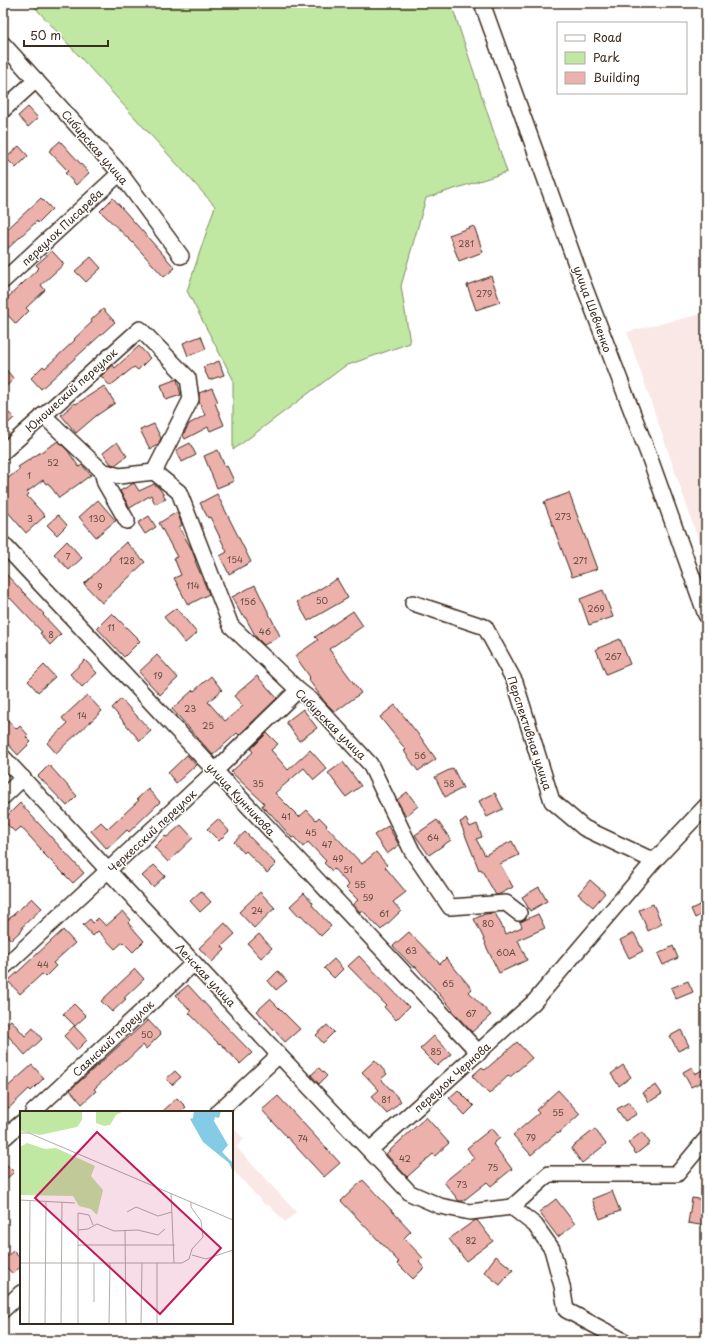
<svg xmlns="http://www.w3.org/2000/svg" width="709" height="1344" font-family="'Playpen Sans',sans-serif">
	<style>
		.built { fill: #f9e8e6 }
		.green { fill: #c1e8a3; stroke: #7e8960 }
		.building { fill: #ecb1ab; stroke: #3b2a1e }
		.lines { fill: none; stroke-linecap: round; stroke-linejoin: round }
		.minor-casing { stroke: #3b2a1e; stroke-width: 18 }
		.minor { stroke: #fff; stroke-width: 15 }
		.labels { text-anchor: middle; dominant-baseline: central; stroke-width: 3; stroke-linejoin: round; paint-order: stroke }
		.number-label { font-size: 9px; fill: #674c41 }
		.street-label { font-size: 11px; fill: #3b2a1e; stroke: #fff }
		.inset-road { fill: none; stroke: #b1aaa5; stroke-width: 1 }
		.view { fill: #c2185b; fill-opacity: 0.15; stroke: #c2185b; stroke-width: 2 }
		.inset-edge { fill: none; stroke: #3b2a1e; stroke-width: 2 }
	</style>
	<rect width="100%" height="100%" fill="#fff"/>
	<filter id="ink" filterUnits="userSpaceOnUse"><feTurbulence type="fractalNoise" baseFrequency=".025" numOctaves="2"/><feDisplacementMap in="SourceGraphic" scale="8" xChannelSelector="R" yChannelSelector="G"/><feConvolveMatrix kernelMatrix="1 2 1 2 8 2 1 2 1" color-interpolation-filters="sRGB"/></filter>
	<g filter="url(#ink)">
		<g class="built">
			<polygon points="706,313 706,562 627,332"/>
			<polygon points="232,1127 244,1139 236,1147 296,1212 285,1222 268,1204 266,1206 232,1169"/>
		</g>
		<polygon class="green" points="31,3 451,3 507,172 426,198 401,286 410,343 345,366 233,450 233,379 187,291 215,206"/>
		<g class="building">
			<polygon points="28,107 38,118 28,127 18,116"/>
			<polygon points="60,141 89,173 76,185 65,173 68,171 49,151"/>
			<polygon points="19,146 28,156 16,168 6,158"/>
			<polygon points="41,198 52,209 38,223 37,221 3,253 3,233"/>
			<polygon points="113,198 175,268 164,277 133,243 100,211"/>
			<polygon points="474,226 483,252 459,261 449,235"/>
			<polygon points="52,251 64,264 41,285 45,290 26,308 29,311 16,324 3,310 3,302 39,268 36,265"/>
			<polygon points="91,257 101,268 86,282 75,271"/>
			<polygon points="491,276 500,302 476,310 467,285"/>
			<polygon points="103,309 115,322 41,389 31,378 43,366 45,368 75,340 74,339 92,322 91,320"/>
			<polygon points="201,336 206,349 188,356 183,343"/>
			<polygon points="139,346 150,358 138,370 134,367 110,386 101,376 113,365 115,368"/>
			<polygon points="219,361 224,375 209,380 203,367"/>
			<polygon points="3,366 14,379 3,389"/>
			<polygon points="177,379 181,395 166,400 161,385"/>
			<polygon points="104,386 115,403 96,416 76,433 61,415 75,403 76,404"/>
			<polygon points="212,388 218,402 215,403 224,425 210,431 208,427 185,439 183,435 189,424 205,415 199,402 199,393"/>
			<polygon points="3,407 14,418 3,428"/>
			<polygon points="154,424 161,438 158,445 150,449 140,430"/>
			<polygon points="58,441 68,451 79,467 82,465 91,475 59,498 48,483 46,484 43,480 27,492 29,494 27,496 45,516 26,533 7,511 3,514 3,482 20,469 18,467"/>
			<polygon points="117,442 127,456 115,465 111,464 103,453"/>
			<polygon points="190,443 196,455 182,462 176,450"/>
			<polygon points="218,450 225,467 227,466 234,481 217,488 204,456"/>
			<polygon points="134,483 139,491 154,484 160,489 166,499 155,504 151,495 130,508 120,491"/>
			<polygon points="569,493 597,569 572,577 544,502"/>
			<polygon points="217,494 251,562 229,574 220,556 227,552 210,517 208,518 200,503"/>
			<polygon points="98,500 116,521 115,521 96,537 79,517"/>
			<polygon points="177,512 182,525 179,527 192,550 196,561 195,561 209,594 188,605 174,578 181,575 174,558 177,557 159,523"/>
			<polygon points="58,515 67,525 57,535 47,525"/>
			<polygon points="149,516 156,527 145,534 138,523"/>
			<polygon points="67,541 82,558 69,570 54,554"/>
			<polygon points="126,542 145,562 102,603 84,584 110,559 109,558"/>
			<polygon points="3,571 44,614 43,615 61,634 50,645 40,633 42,632 10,598 3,604"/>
			<polygon points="337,579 348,598 308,621 297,602"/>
			<polygon points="255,585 280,636 264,645 256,637 244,615 242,616 232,597"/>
			<polygon points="603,590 613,617 589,625 580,599"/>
			<polygon points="176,608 197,633 185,643 164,617"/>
			<polygon points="353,611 363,626 329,649 361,693 335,712 324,701 308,679 310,677 295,656 318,640 315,637"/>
			<polygon points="112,613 140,641 124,657 97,628"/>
			<polygon points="620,639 630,664 606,674 596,649"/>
			<polygon points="157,655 178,678 160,695 139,672"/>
			<polygon points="85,660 97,673 82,687 70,674"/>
			<polygon points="44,665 55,677 38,692 28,681"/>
			<polygon points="211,676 222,690 208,702 225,721 243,706 234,696 257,676 277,698 239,735 237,733 213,755 172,709 193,690 194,691"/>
			<polygon points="87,695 102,711 56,753 47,743 67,724 62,718"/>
			<polygon points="121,699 151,731 140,741 112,708"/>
			<polygon points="395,705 422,739 436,759 418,771 404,751 406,750 380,717"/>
			<polygon points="303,709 317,728 299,741 286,722"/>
			<polygon points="3,716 17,729 20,726 28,735 26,737 31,742 18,755 3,739"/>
			<polygon points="267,733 278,744 271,750 288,770 310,750 327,769 314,780 304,768 275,793 299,817 307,810 316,820 319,817 327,825 326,826 362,864 376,852 387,865 385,867 406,892 393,902 401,911 381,930 362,910 360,912 353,904 358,900 346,888 349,885 334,869 332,871 324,863 326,861 308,842 303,847 294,837 292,838 271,814 270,814 262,806 264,803 231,772 253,752 251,749"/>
			<polygon points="187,755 196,765 176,783 168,773"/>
			<polygon points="343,762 361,786 346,797 328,773"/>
			<polygon points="49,765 77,796 67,806 38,776"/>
			<polygon points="453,768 463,788 445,797 435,777"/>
			<polygon points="148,789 160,802 129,832 127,830 107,849 91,831 101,822 108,829 139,800 137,799"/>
			<polygon points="407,792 418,806 406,816 397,800"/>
			<polygon points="495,793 503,809 487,817 479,801"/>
			<polygon points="20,803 84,873 73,883 40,850 41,849 21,827 15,832 3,820"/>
			<polygon points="218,819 229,831 219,841 207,829"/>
			<polygon points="466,819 470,827 477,824 482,837 476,839 485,855 512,841 519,855 500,864 513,887 500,894 496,895 481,869 479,870 460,822"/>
			<polygon points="437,820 451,840 429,855 415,835"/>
			<polygon points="181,825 193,838 168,862 154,847 165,836 167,837"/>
			<polygon points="388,826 399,845 387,854 374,835"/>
			<polygon points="245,832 276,864 267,873 246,851 244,853 234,842"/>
			<polygon points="154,865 165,876 153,887 142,876"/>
			<polygon points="590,880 605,893 593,907 578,894"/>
			<polygon points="539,887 547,901 530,911 522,897"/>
			<polygon points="201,891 211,902 200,912 190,901"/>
			<polygon points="260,892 275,908 254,928 239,912"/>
			<polygon points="304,893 313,903 312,905 331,926 321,936 301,915 299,916 290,906"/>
			<polygon points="32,898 42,908 22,927 23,929 11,940 3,931 3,924"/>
			<polygon points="706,902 706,912 695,918 691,909"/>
			<polygon points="653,904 662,924 648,931 639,910"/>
			<polygon points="123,911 131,920 128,923 144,941 133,952 123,942 115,949 98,931 93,936 83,925 90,919 93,923 98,918 106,926"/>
			<polygon points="495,913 506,934 522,927 520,922 538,914 545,928 518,940 527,960 499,973 485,944 486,943 474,919 485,914"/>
			<polygon points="225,923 235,934 222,946 225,950 212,962 199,948"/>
			<polygon points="63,930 75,943 53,963 56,966 45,977 42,974 20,994 8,981"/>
			<polygon points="409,932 440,964 446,958 472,989 469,992 491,1015 472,1032 452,1011 453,1010 415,966 413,967 393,946"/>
			<polygon points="634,933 643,951 629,958 620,940"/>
			<polygon points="259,934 272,948 261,958 248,944"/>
			<polygon points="673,946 678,958 663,965 658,954"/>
			<polygon points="359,956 409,1007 396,1020 384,1007 386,1005 348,966"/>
			<polygon points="334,959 343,969 334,978 324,968"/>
			<polygon points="135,969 144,979 124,998 126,999 112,1012 101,1001"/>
			<polygon points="278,971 287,981 276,990 268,981"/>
			<polygon points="688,981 693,992 676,999 671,988"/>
			<polygon points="188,985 221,1021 252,1053 240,1064 220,1043 219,1044 189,1013 191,1011 176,995"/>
			<polygon points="270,999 300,1029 285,1042 257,1011"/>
			<polygon points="74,1004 86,1016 75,1026 63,1014"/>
			<polygon points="11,1020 25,1036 33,1028 42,1039 25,1055 3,1030 3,1027"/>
			<polygon points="148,1020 161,1034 146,1049 143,1045 126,1061 125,1060 94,1089 96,1091 82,1104 70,1090"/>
			<polygon points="327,1025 334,1032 323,1043 316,1035"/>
			<polygon points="74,1026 87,1040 77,1050 64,1036"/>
			<polygon points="681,1030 689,1046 678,1051 670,1036"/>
			<polygon points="434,1036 451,1054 437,1066 420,1049"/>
			<polygon points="517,1042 532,1058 510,1077 509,1075 489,1094 472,1076 482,1067 485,1070"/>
			<polygon points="375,1060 387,1074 381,1079 401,1101 387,1114 371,1097 379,1090 362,1072"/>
			<polygon points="32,1065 44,1078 31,1091 29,1089 9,1108 3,1102 3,1091"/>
			<polygon points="623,1065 631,1077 619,1086 611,1074"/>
			<polygon points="692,1067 695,1074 702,1070 706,1080 691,1087 683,1072"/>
			<polygon points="319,1068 327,1076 319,1084 311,1075"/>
			<polygon points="175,1071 181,1077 172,1085 166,1079"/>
			<polygon points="656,1085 662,1094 649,1102 643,1092"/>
			<polygon points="458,1090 474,1106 465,1115 449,1098"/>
			<polygon points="558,1090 580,1114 558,1134 557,1133 531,1155 513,1135 539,1113 536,1110"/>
			<polygon points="278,1096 340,1163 324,1177 262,1110"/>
			<polygon points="177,1098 186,1107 181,1112 162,1112"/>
			<polygon points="629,1102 637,1114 625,1121 617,1109"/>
			<polygon points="426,1117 449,1143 435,1156 433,1154 407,1177 386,1154"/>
			<polygon points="492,1128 500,1138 493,1144 512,1169 491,1186 487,1182 463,1201 459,1201 444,1182 474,1158 467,1148"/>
			<polygon points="595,1129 606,1144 582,1163 571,1148"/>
			<polygon points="642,1132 650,1143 636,1154 628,1143"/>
			<polygon points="3,1161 14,1172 3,1182"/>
			<polygon points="363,1180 411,1231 404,1238 423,1258 419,1262 424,1268 413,1279 397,1263 399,1262 341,1201"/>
			<polygon points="612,1191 620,1211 600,1219 592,1199"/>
			<polygon points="692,1198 706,1200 706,1226 688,1223"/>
			<polygon points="556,1199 575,1224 558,1237 539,1212"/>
			<polygon points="477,1220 493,1241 466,1261 449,1239 474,1221"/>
			<polygon points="13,1251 21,1259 21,1266 13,1274 3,1264 3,1260"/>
			<polygon points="496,1256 513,1270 500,1285 484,1272"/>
		</g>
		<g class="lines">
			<g class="minor-casing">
				<g id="minor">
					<polyline points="482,3 581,278 649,456 706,615"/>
					<polyline points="3,44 120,173 181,256"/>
					<polyline points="3,110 36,80"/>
					<polyline points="3,281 120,173"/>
					<polyline points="43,415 102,471 119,476 154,472 179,492 231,626 298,690 312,701 370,764 412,851 450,907 506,903 519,913"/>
					<polyline points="3,452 140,329 188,378 191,399 154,472"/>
					<polyline points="102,471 105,483 127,521"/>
					<polyline points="3,544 479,1053"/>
					<polyline points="413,603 485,627 515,682 552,801 584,828 654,861"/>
					<polyline points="3,757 279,1055 410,1193 440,1206 470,1212 512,1207 549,1174 677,1174 706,1139"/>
					<polyline points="3,797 23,778"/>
					<polyline points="3,968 215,771 298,690"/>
					<polyline points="33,1112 194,963"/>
					<polyline points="218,1112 279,1055"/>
					<polyline points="3,1139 21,1123"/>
					<polyline points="370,1150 534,1002 654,861 706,806"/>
					<polyline points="512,1207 535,1225 552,1249 562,1286 566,1310 624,1341"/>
					<polyline points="3,1310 21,1293"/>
				</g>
			</g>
			<use href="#minor" class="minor"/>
		</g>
	</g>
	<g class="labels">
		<g class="number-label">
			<text x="466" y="243">281</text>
			<text x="484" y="293">279</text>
			<text x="53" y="462">52</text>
			<text x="29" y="475">1</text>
			<text x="563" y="516">273</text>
			<text x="30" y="518">3</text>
			<text x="97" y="518">130</text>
			<text x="68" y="556">7</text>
			<text x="235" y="559">154</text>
			<text x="127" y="560">128</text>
			<text x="580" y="560">271</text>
			<text x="193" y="585">114</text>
			<text x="100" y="586">9</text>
			<text x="322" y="600">50</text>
			<text x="248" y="601">156</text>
			<text x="596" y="608">269</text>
			<text x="111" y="627">11</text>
			<text x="265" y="631">46</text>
			<text x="51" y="634">8</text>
			<text x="613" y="656">267</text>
			<text x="158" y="675">19</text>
			<text x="190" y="708">23</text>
			<text x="82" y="715">14</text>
			<text x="208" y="725">25</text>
			<text x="420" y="755">56</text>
			<text x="258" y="783">35</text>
			<text x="449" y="783">58</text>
			<text x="286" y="816">41</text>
			<text x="311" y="832">45</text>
			<text x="433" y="837">64</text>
			<text x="327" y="844">47</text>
			<text x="338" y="858">49</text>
			<text x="348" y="869">51</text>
			<text x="360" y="884">55</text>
			<text x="368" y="897">59</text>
			<text x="257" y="910">24</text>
			<text x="384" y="913">61</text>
			<text x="488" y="923">80</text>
			<text x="411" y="950">63</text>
			<text x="506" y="952">60А</text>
			<text x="43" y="964">44</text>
			<text x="448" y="983">65</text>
			<text x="471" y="1013">67</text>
			<text x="147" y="1034">50</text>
			<text x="436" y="1051">85</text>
			<text x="386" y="1099">81</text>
			<text x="558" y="1112">55</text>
			<text x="531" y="1137">79</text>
			<text x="303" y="1138">74</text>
			<text x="405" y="1158">42</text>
			<text x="493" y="1167">75</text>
			<text x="462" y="1184">73</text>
			<text x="471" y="1240">82</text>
		</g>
		<g class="street-label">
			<text transform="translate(95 147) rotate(49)">Сибирская улица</text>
			<text transform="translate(62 227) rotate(-43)">переулок Писарева</text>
			<text transform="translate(593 309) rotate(70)">улица Шевченко</text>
			<text transform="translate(71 390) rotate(-42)">Юношеский переулок</text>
			<text transform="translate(331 724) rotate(45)">Сибирская улица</text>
			<text transform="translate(530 733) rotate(72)">Перспективная улица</text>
			<text transform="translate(241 799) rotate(47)">улица Кунникова</text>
			<text transform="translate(152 831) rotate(-43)">Черкесский переулок</text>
			<text transform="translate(206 975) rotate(47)">Ленская улица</text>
			<text transform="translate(113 1038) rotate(-43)">Саянский переулок</text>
			<text transform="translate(452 1077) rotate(-42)">переулок Чернова</text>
		</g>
	</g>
	<g transform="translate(20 1111)">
		<rect width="213" height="213" fill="#fff"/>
		<path d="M0,0H62V9L57,16L20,24L0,20ZM76,0H104L96,4L90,14L84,15L76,12ZM7,32L25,38L36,37L75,55L71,65L83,79L77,104L71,98L59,95L53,85L0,84V36Z" fill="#c1e8a3"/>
		<path d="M174,0H201L199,7L195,6L194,10L208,34L202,41L213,52V61L209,52L183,31L170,8L173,7Z" fill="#84cce5"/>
		<path class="inset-road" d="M0,22H9L213,109M151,82L154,152M0,89L55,92M107,101L116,96L138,105L152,101M58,119L68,118L77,113L94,120L118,119L138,124L145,118M105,119L106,213M58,134H155M172,144L186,148L213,139M0,152H162L169,148L172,138L183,126L181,110L171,96V91M74,191V152M9,213L10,90M25,213L26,91M41,213L42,91M58,213V102L69,104L73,114M89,213L90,152M121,213L122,152M137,213V152"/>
		<path class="view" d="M77,21L201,137L140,203L15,87Z"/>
		<rect width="213" height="213" class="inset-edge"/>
	</g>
	<rect width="709" height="1344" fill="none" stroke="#fff" stroke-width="16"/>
	<rect x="8" y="8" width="693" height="1328" fill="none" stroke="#3b2a1e" stroke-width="1.5" filter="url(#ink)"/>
	<rect x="557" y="22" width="130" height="72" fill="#ffffff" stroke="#b1aaa5"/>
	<rect x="565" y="35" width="20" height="6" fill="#ffffff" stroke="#b1aaa5"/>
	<text x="593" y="42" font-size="12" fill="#3b2a1e">Road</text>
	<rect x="565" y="52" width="20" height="12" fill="#c1e8a3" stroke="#b1aaa5"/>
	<text x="593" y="62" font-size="12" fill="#3b2a1e">Park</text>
	<rect x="565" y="72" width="20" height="12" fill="#ecb1ab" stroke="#b1aaa5"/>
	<text x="593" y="82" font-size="12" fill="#3b2a1e">Building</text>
	<path d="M24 40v6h84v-6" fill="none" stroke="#3b2a1e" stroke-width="2"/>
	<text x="30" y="40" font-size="12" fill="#3b2a1e" stroke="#ffffff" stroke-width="3" paint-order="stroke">50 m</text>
</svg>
